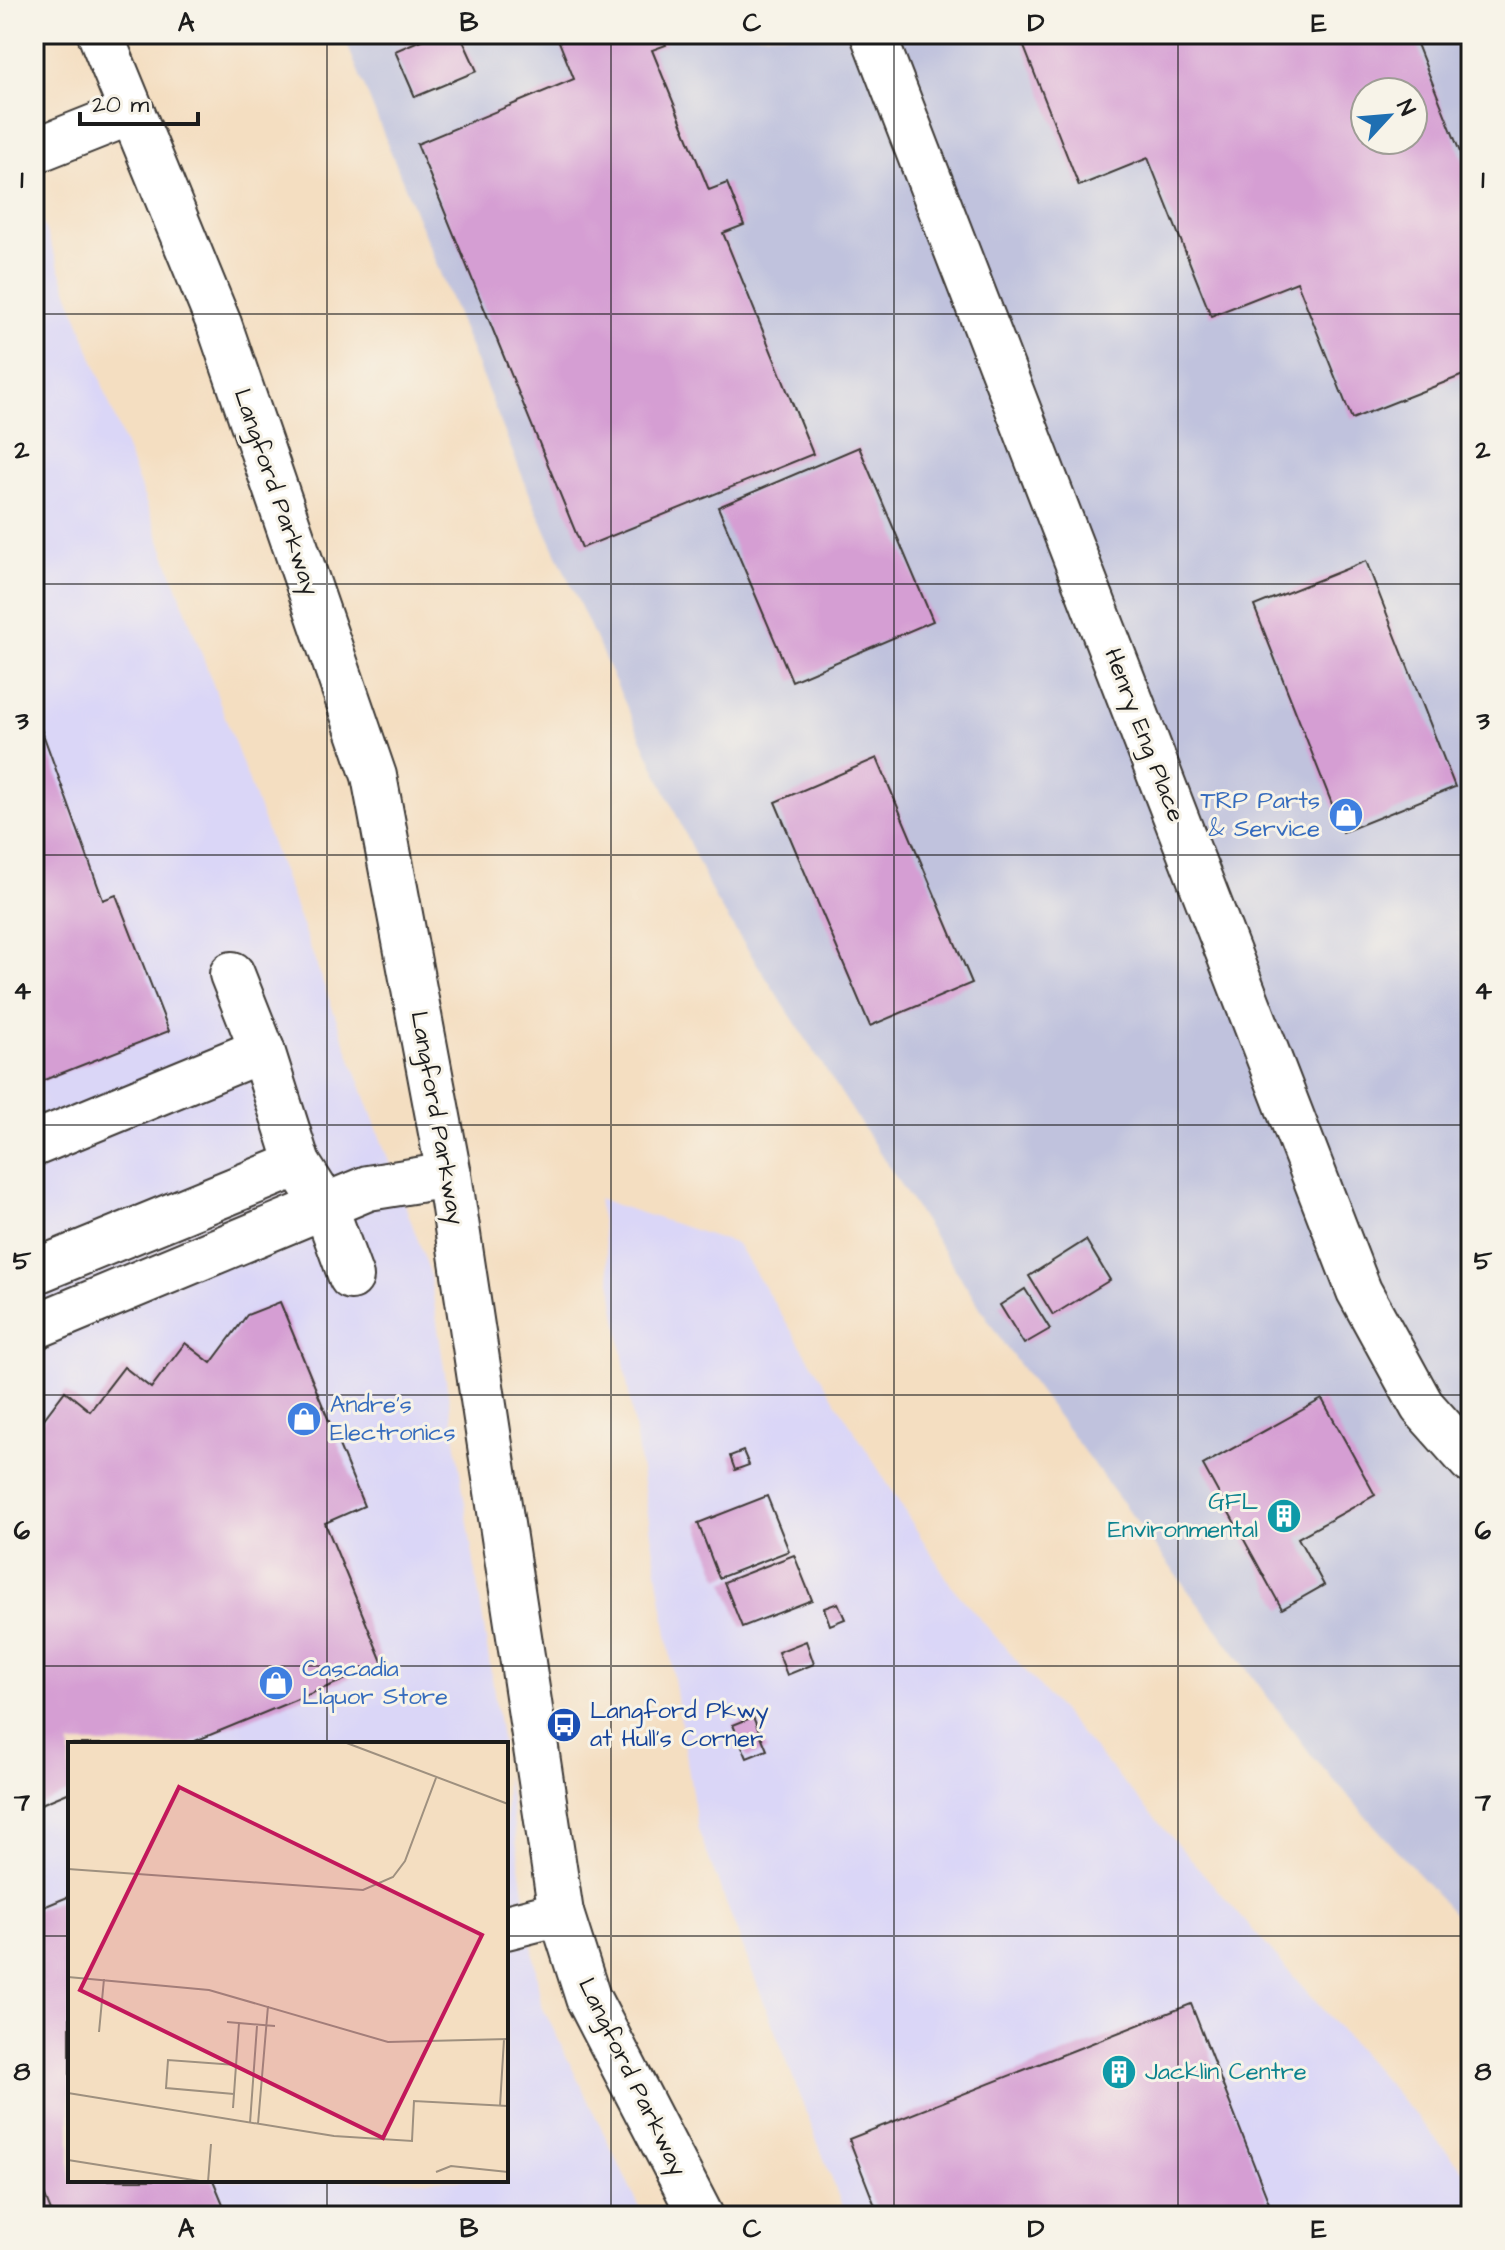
<svg xmlns="http://www.w3.org/2000/svg" width="1505" height="2250" font-family="'Architects Daughter',sans-serif">
	<style>
		.built { fill: #dad6f7 }
		.industrial { fill: #c0c2dd; fill-rule: evenodd }
		.building { fill: #d59ed3; fill-rule: evenodd }
		.lines { fill: none; stroke-linecap: round; stroke-linejoin: round }
		.minor-casing { stroke: #3c3935; stroke-width: 48 }
		.major-casing { stroke: #3c3935; stroke-width: 48 }
		.minor { stroke: #fff; stroke-width: 44 }
		.major { stroke: #fff; stroke-width: 44 }
		.grid { fill: none; stroke: #1c1c1c; stroke-width: 2; stroke-opacity: 0.55 }
		.labels { text-anchor: middle; dominant-baseline: central; stroke-width: 6; stroke-linejoin: round; paint-order: stroke }
		.street-label { font-size: 24px; fill: #1c1c1c; stroke: #f7f3e8 }
		.shop-label { font-size: 24px; fill: #366cbe; stroke: #f7f3e8; text-anchor: start }
		.culture-label { font-size: 24px; fill: #0d838f; stroke: #f7f3e8; text-anchor: end }
		.transit-label { font-size: 24px; fill: #164399; stroke: #f7f3e8; text-anchor: start }
		.inset-road { fill: none; stroke: #9e907f; stroke-width: 2 }
		.view { fill: #c2185b; fill-opacity: 0.15; stroke: #c2185b; stroke-width: 4 }
		.inset-edge { fill: none; stroke: #1c1c1c; stroke-width: 4 }
		.neatline { fill: none; stroke: #1c1c1c; stroke-width: 3 }
		.grid-label { font-size: 26px; text-anchor: middle; font-weight: bold; fill: #1c1c1c }
	</style>
	<rect width="100%" height="100%" fill="#f7f3e8"/>
	<filter id="ink" filterUnits="userSpaceOnUse"><feTurbulence type="fractalNoise" baseFrequency=".0125" numOctaves="2"/><feDisplacementMap in="SourceGraphic" scale="16" xChannelSelector="R" yChannelSelector="G"/><feConvolveMatrix kernelMatrix="1 2 1 2 8 2 1 2 1" color-interpolation-filters="sRGB"/></filter>
	<filter id="wash" filterUnits="userSpaceOnUse"><feTurbulence type="fractalNoise" baseFrequency=".006" numOctaves="4" result="noise"/><feDisplacementMap in="SourceGraphic" scale="32" xChannelSelector="R" yChannelSelector="G"/><feGaussianBlur stdDeviation="1.8" result="paint"/><feColorMatrix in="noise" values="0 0 0 0 0 0 0 0 0 0 0 0 0 0 0 0 0 1.4 0 .05"/><feComposite in="paint" operator="in"/></filter>
	<g filter="url(#wash)">
		<rect width="100%" height="100%" fill="#f4dec1"/>
		<g class="built">
			<polygon points="34,199 429,1270 502,1744 70,1744 70,2180 506,2180 506,1773 541,2004 644,2216 34,2216"/>
			<polygon points="598,1199 737,1244 953,1588 1471,2179 1471,2216 846,2216 698,1830"/>
		</g>
		<path class="industrial" d="M343,34H1471V1933L1312,1756L1005,1346L715,899L535,507ZM1365,92H1413V140H1365Z"/>
		<g id="blocks">
			<g class="building">
				<polygon points="435,34 460,34 477,71 415,97 395,51"/>
				<polygon points="556,34 661,34 666,45 652,50 709,190 727,183 744,225 723,233 813,454 582,548 417,144 574,79"/>
				<path d="M1019,34H1413L1471,180V372L1352,419L1297,282L1211,316L1148,158L1079,186ZM1365,92H1413V140H1365Z"/>
				<polygon points="859,447 933,621 792,681 718,507"/>
				<polygon points="1366,561 1455,787 1343,832 1254,606"/>
				<polygon points="34,709 103,900 116,895 169,1031 34,1084"/>
				<polygon points="877,758 972,983 870,1026 775,802"/>
				<polygon points="1086,1240 1110,1280 1053,1315 1029,1276"/>
				<polygon points="1025,1289 1050,1329 1024,1344 1000,1305"/>
				<polygon points="280,1302 364,1506 325,1523 383,1664 188,1744 70,1744 70,1792 34,1807 34,1432 65,1391 90,1411 124,1367 151,1388 185,1343 211,1363 247,1315"/>
				<polygon points="1322,1399 1375,1495 1298,1538 1324,1585 1282,1609 1203,1465"/>
				<polygon points="743,1451 749,1465 735,1470 730,1456"/>
				<polygon points="767,1496 789,1551 719,1578 698,1523"/>
				<polygon points="794,1555 812,1600 742,1627 724,1582"/>
				<polygon points="838,1603 845,1619 830,1625 824,1608"/>
				<polygon points="806,1641 814,1664 787,1675 778,1652"/>
				<polygon points="753,1717 767,1750 747,1758 733,1725"/>
				<polygon points="70,1896 70,2180 213,2180 228,2216 53,2216 34,2169 34,1911"/>
				<polygon points="1191,2004 1274,2216 879,2216 849,2139"/>
			</g>
		</g>
	</g>
	<g filter="url(#ink)">
		<use href="#blocks" fill-opacity="0" stroke="#3c3935" stroke-width="2"/>
		<g class="lines">
			<g class="minor-casing">
				<g id="minor">
					<polyline points="873,34 1359,1291 1422,1406 1471,1461"/>
					<polyline points="34,151 132,112"/>
					<polyline points="232,974 262,1050 298,1164 325,1206 351,1277"/>
					<polyline points="34,1144 262,1050"/>
					<polyline points="34,1272 298,1164"/>
					<polyline points="34,1327 368,1188 449,1175"/>
					<polyline points="506,1927 561,1913"/>
				</g>
			</g>
			<g class="major-casing">
				<polyline id="major" points="100,34 219,324 374,776 449,1175 561,1913 588,1998 701,2216"/>
			</g>
			<use href="#minor" class="minor"/>
			<use href="#major" class="major"/>
		</g>
	</g>
	<path class="grid" d="M327,34V1744M611,34V2216M894,34V2216M1178,34V2216M34,314H1471M34,584H1471M34,855H1471M34,1125H1471M34,1395H1471M34,1666H1471M34,1936H70M506,1936H1471M327,2180V2216"/>
	<defs>
		<g id="shop-disc" transform="scale(1.8)"><circle r="9.5" fill="#3f7fe0" stroke="#f7f3e8"/><path d="M-5-2.5h2.3a2.7 3.5 0 0 1 5.4 0H5L5.5 6h-11ZM-1.5-2.5h3a1.5 2.3 0 0 0-3 0Z" fill="#fff"/></g>
		<g id="building-disc" transform="scale(1.8)"><circle r="9.5" fill="#0f9aa8" stroke="#f7f3e8"/><path d="M-4-6H4V6H1V3H-1V6H-4ZM-2.5-4.3h1.7v1.8h-1.7ZM.8-4.3h1.7v1.8H.8ZM-2.5-1h1.7V.8h-1.7ZM.8-1h1.7V.8H.8Z" fill="#fff"/></g>
		<g id="bus-disc" transform="scale(1.8)"><circle r="9.5" fill="#1a4fb4" stroke="#f7f3e8"/><path d="M-5-6H5V4H4V6H2V4H-2V6H-4V4H-5ZM-3.5-4V0h7V-4ZM-3.5 1.2v1.5H-2V1.2ZM2 1.2v1.5H3.5V1.2Z" fill="#fff"/></g>
	</defs>
	<g fill-rule="evenodd">
		<use href="#shop-disc" x="1346" y="815"/>
		<use href="#shop-disc" x="304" y="1419"/>
		<use href="#building-disc" x="1284" y="1516"/>
		<use href="#shop-disc" x="276" y="1683"/>
		<use href="#bus-disc" x="564" y="1725"/>
		<use href="#building-disc" x="1119" y="2072"/>
	</g>
	<g class="labels">
		<g class="street-label">
			<text transform="translate(276 492) rotate(71)">Langford Parkway</text>
			<text transform="translate(1144 735) rotate(69)">Henry Eng Place</text>
			<text transform="translate(437 1118) rotate(80)">Langford Parkway</text>
			<text transform="translate(632 2077) rotate(64)">Langford Parkway</text>
		</g>
		<g class="shop-label">
			<text x="1320" y="801" text-anchor="end">TRP Parts<tspan x="1320" dy="28">&amp; Service</tspan></text>
			<text x="330" y="1405">Andre's<tspan x="330" dy="28">Electronics</tspan></text>
			<text x="302" y="1669">Cascadia<tspan x="302" dy="28">Liquor Store</tspan></text>
		</g>
		<g class="culture-label">
			<text x="1258" y="1502">GFL<tspan x="1258" dy="28">Environmental</tspan></text>
			<text x="1145" y="2072" text-anchor="start">Jacklin Centre</text>
		</g>
		<g class="transit-label">
			<text x="590" y="1711">Langford Pkwy<tspan x="590" dy="28">at Hull's Corner</tspan></text>
		</g>
	</g>
	<g transform="translate(68 1742)">
		<rect width="440" height="440" fill="#f4dec1"/>
		<path class="inset-road" d="M276,0L440,62M0,127L295,148L325,135L337,119L368,36M0,235L141,248L320,300L440,297M159,280L207,284M31,290L36,237M0,351L266,394L344,399L346,359L440,364M166,352L98,346L100,318L168,323M432,364L436,297M165,366L171,281M182,381L189,284M190,382L200,264M0,418L138,440M368,430L383,424L440,430M140,440L143,402"/>
		<path class="view" d="M111,45L414,193L315,396L12,248Z"/>
		<rect width="440" height="440" class="inset-edge"/>
	</g>
	<rect width="1505" height="2250" fill="none" stroke="#f7f3e8" stroke-width="88"/>
	<g transform="translate(1389 116) rotate(64)"><circle r="38" fill="#f7f3e8" stroke="#9f9d96" stroke-width="2"/>
	<path d="M0-6L14 30L0 20L-14 30Z" fill="#1f6fb2"/>
	<text y="-12" font-size="22" font-weight="bold" text-anchor="middle" fill="#1c1c1c">N</text>
	</g>
	<path d="M80 112v12h118v-12" fill="none" stroke="#1c1c1c" stroke-width="4"/>
	<text x="92" y="112" font-size="24" fill="#1c1c1c" stroke="#f7f3e8" stroke-width="6" paint-order="stroke">20 m</text>
	<rect x="44" y="44" width="1417" height="2162" class="neatline"/>
	<g class="grid-label">
		<text x="186" y="31">A</text>
		<text x="469" y="31">B</text>
		<text x="752" y="31">C</text>
		<text x="1036" y="31">D</text>
		<text x="1319" y="31">E</text>
		<text x="22" y="188">1</text>
		<text x="1483" y="188">1</text>
		<text x="22" y="458">2</text>
		<text x="1483" y="458">2</text>
		<text x="22" y="729">3</text>
		<text x="1483" y="729">3</text>
		<text x="22" y="999">4</text>
		<text x="1483" y="999">4</text>
		<text x="22" y="1269">5</text>
		<text x="1483" y="1269">5</text>
		<text x="22" y="1539">6</text>
		<text x="1483" y="1539">6</text>
		<text x="22" y="1810">7</text>
		<text x="1483" y="1810">7</text>
		<text x="22" y="2080">8</text>
		<text x="1483" y="2080">8</text>
		<text x="186" y="2237">A</text>
		<text x="469" y="2237">B</text>
		<text x="752" y="2237">C</text>
		<text x="1036" y="2237">D</text>
		<text x="1319" y="2237">E</text>
	</g>
</svg>
